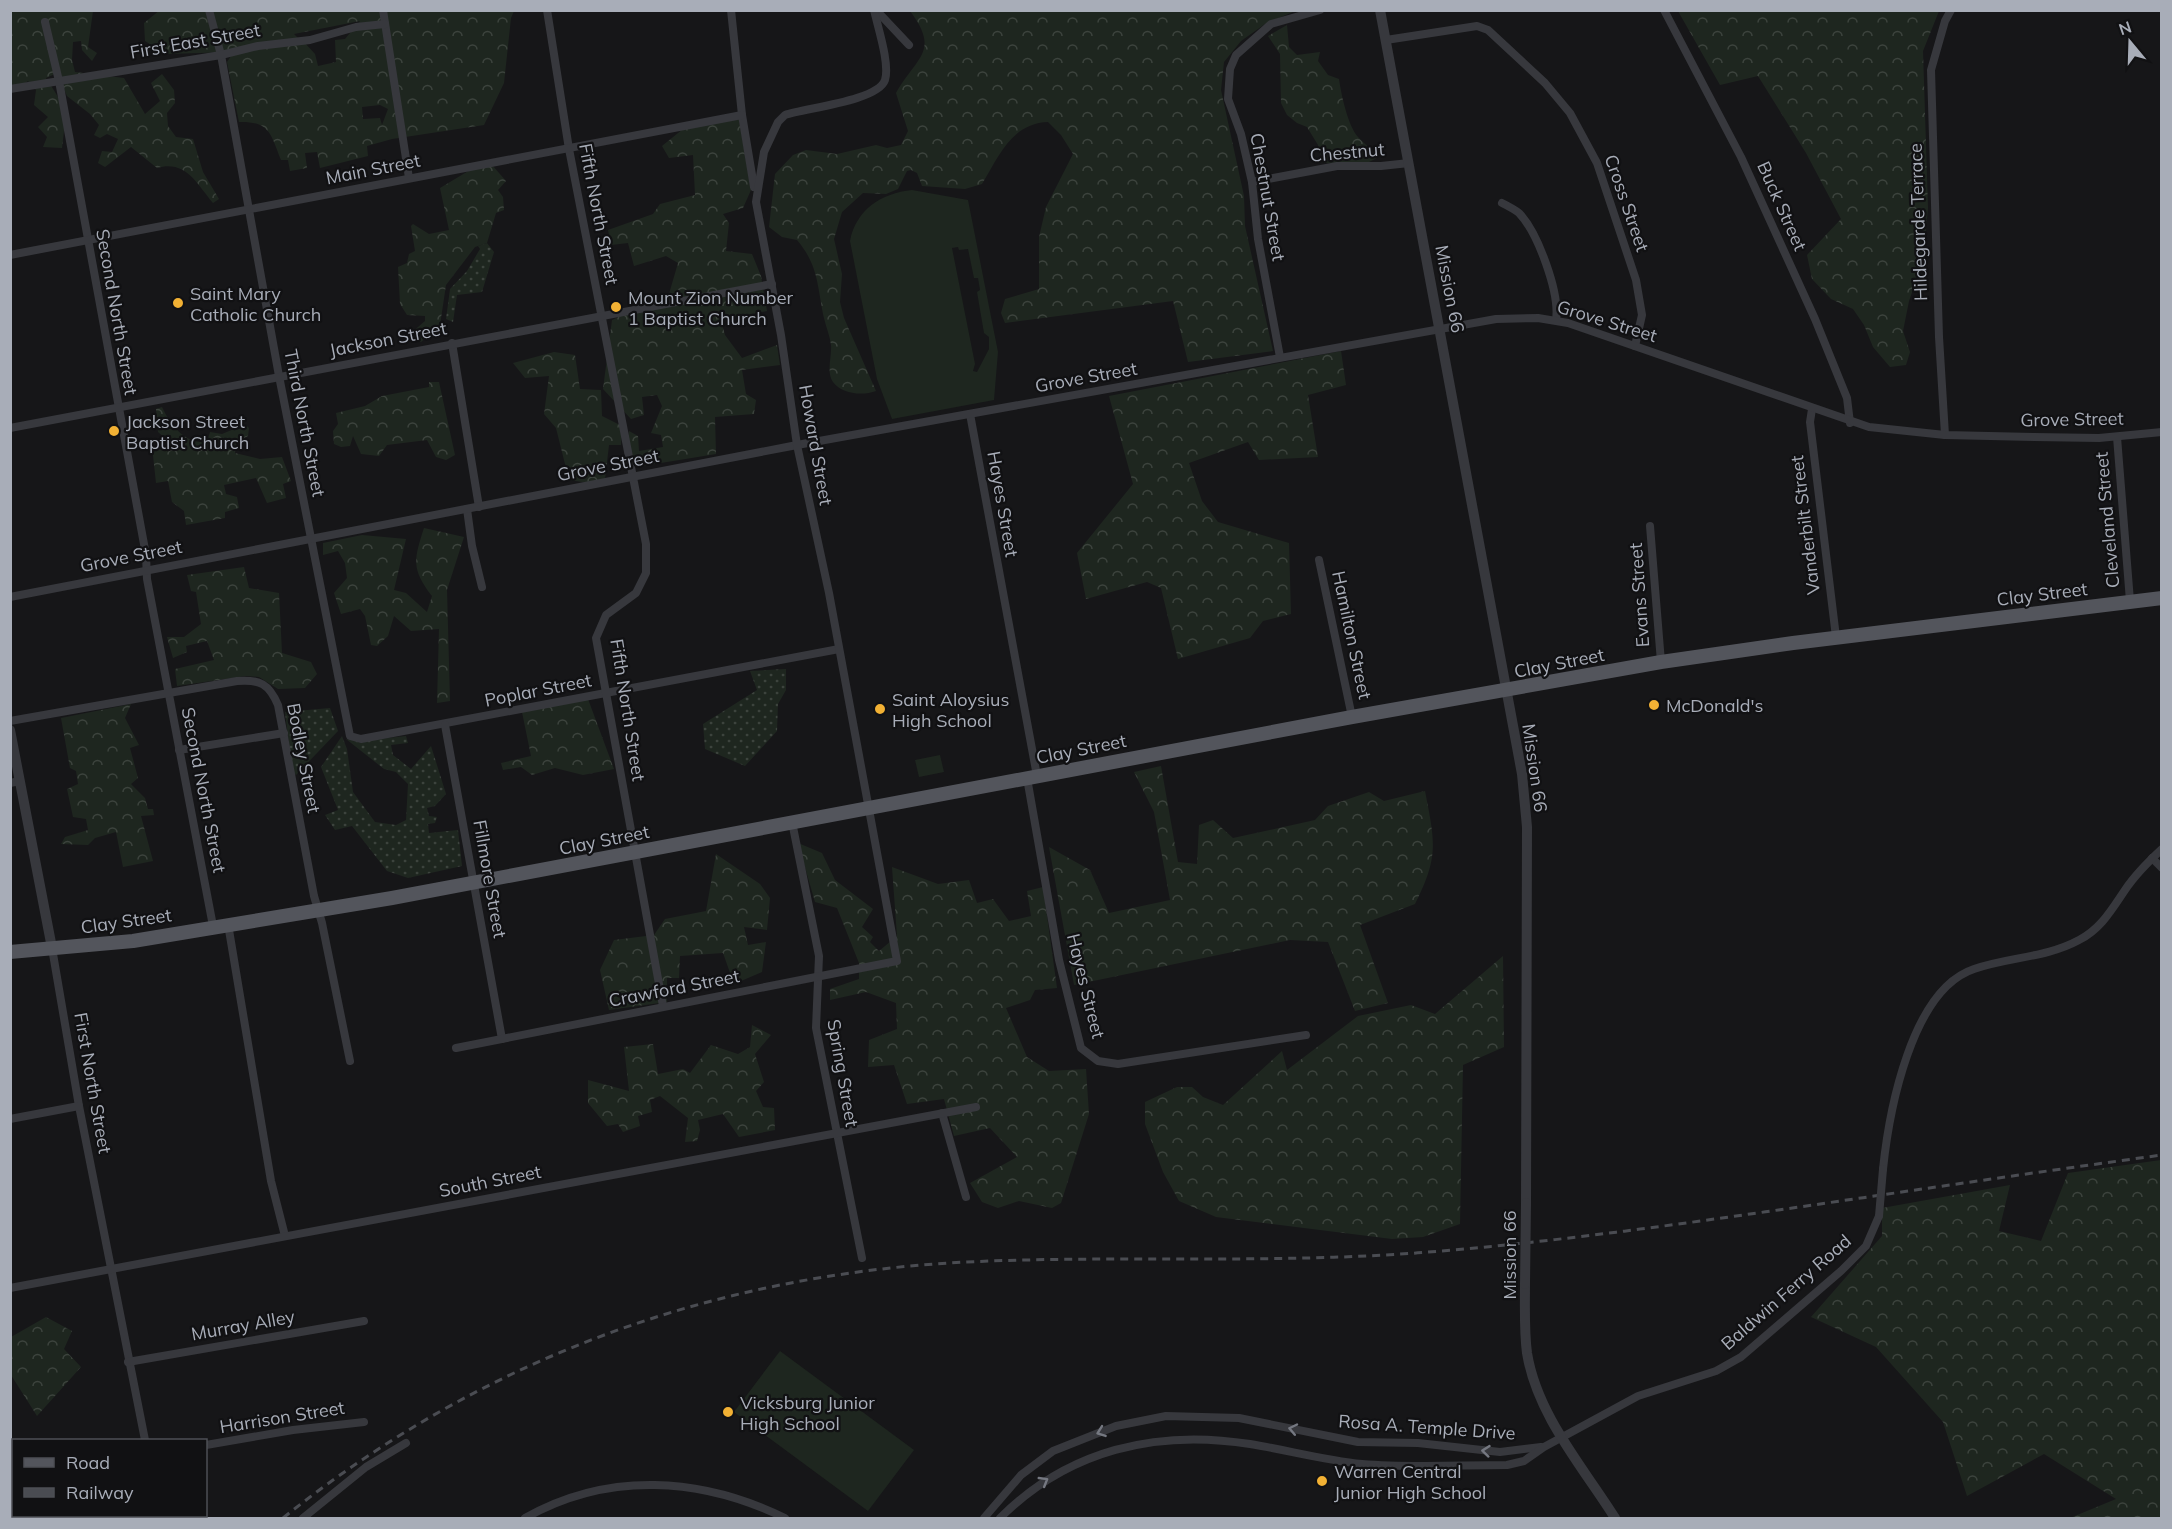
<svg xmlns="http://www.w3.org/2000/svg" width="2172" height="1529" font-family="Mulish,sans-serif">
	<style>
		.grass { fill: url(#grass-dots) }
		.forest { fill: url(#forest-crowns); fill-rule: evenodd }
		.garden { fill: #1e261f; fill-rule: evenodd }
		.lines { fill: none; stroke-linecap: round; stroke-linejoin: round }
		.minor { stroke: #37383d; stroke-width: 8 }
		.tertiary { stroke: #37383d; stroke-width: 10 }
		.primary { stroke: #53555c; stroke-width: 14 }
		.rail { stroke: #4a4c52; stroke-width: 3; stroke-dasharray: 8 6; stroke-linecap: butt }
		.minor-bridge { stroke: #37383d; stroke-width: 8 }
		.tertiary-bridge { stroke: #37383d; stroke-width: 10 }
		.oneway { stroke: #757881 }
		.poi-dot { fill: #f2b134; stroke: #111113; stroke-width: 2 }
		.labels { text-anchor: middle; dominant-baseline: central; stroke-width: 4.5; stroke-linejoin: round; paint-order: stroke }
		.street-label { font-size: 18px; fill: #a8adb8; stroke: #111113 }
		.poi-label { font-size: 18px; fill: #a8adb8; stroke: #111113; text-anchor: start }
	</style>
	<defs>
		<pattern id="grass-dots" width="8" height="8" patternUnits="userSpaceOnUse" patternTransform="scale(1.5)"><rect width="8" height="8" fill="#1e261f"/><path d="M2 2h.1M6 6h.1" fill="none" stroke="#3c433d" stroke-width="1.8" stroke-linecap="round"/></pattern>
		<pattern id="forest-crowns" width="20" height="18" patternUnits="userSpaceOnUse" patternTransform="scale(1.5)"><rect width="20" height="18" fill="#1e261f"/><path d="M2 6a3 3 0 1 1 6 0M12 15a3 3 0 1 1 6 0" fill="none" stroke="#3c433d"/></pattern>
	</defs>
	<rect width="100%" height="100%" fill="#161618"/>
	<g class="grass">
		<polygon points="487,243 494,252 482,292 457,295 453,322 446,319 450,289 467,271 480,249 478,246"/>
		<polygon points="786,669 786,690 778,704 777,731 745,766 705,749 703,724 757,690 750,671"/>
		<polygon points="330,708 338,731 296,775 292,771 285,712"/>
		<polygon points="342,736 347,749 353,792 375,822 396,825 406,820 408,784 396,772 384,769 346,739 360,741 406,736 408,743 391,745 393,755 411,769 431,746 446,794 435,806 427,808 429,816 437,817 435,823 428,824 429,833 458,830 462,866 408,878 387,871 352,826 335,830 325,815 338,810 321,767"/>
	</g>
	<g class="forest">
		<path d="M160,10L514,11L511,18L504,83L484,125L392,139L367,146L368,156L320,168L317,152L305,153L307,168L290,171L288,160H281C271,135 270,121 239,122L227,62L233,53L303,41L315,54L318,66L336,62L335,40L345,39L360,21L294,34L300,40L232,52L166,54L145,41L144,23ZM380,105L388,109L382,125L380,118L363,119L362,107Z"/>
		<path d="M10,11H93L88,47L97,53L92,61L82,50L81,41L73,42L72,60L75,72L124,78L145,114L160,101L151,83L162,74L174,90L175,103L167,113L168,126L176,137L193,139L203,172L219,199L213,203C196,183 186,160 157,168L131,147L105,167L98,163L102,151L112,152L118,139L107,134L100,138L94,135L99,125L90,114L67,96L57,73L46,78C66,108 67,112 62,148L43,147L47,137L38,127L48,117L34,105L36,90L28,81L11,93Z"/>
		<path d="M910,11H1295L1265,24L1241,41L1224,62L1221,90L1244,196L1245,226L1273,351L1188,362L1173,301L1005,323L1001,313L1005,299L1039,289V237L1046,207L1073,154L1061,135L1048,122C1012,123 999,156 982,184L965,189L922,186L917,173L911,170L907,171L898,189L886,194L863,193L842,212L834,239L842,274L840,302L844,318L876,391C862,396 842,394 833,382C826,372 832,357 831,345C830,336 826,327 824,318C817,286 819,266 797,240L782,237L769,227L775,174L793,155L806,150L837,154L876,145L887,148L901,145L908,131L896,93C916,57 941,52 910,11Z"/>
		<polygon points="1678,11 1939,11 1923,51 1928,208 1923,261 1909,301 1903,331 1910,352 1906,365 1890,367 1873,347 1864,325 1853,309 1831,299 1812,279 1807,255 1841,219 1806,153 1758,76 1720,85"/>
		<path d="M1287,25L1289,47L1297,55L1320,52L1318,61L1328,75L1339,79C1341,94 1348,126 1358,137C1365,145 1372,148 1377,158L1369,162L1323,163L1318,145L1307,127L1297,123L1287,115L1281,103L1280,54L1268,36Z"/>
		<polygon points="739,119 751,190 743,208 723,214 729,223 726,251 752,254 761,276 767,311 721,320 725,335 742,358 777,345 780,365 742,370 746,394 756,400 754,414 715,417 716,454 636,467 625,457 629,431 638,436 639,451 663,447 661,435 651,433 662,406 657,395 642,397 644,415 631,419 603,389 612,320 669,294 678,263 666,256 634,266 628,243 611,245 608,230 653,214 660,204 695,195 693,155 669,158 662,146 683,129"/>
		<polygon points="492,165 506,181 498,190 503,197 504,210 496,213 487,243 475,247 446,285 440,325 421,342 413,340 411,333 425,321 425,316 407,315 400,304 398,267 407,263 409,254 415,251 411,226 413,224 429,234 449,230 440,188 470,170"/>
		<polygon points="1341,351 1346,385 1308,395 1318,457 1259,460 1248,442 1189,463 1202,501 1218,522 1289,543 1291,614 1263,621 1250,638 1178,659 1161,588 1147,582 1086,599 1077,553 1133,484 1109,396"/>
		<polygon points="554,352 575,355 580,389 601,390 602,416 622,426 621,445 609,445 605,479 589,483 569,480 556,428 544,414 549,376 525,378 513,363"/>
		<polygon points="429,382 439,382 455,455 446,460 436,457 427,440 387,445 379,456 361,454 353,436 350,446 341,447 334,444 333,431 338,424 336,413 365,406 382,396 429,387"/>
		<path d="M162,407C171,426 185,444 207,442L210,432L222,434L234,429L238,418L249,428L248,436L236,442L235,453L260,459L282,457L291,481L283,484L286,498L267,503L256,478L224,485L226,494L237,497L239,508L225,512V518L186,525L184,511L172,502L168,481L156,483L152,446L163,449L165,438L158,432L156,409Z"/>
		<path d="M424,528L464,537L447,590L450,701L437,703L439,629L411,631L394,616L388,636L377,646L371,645L365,616L360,609L341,614L334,593L347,578L345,563L338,551L323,555V543L362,535L406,539L394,590L406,593L427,612L432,596C411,569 414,559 424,528Z"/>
		<polygon points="244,567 249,588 279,593 282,653 311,662 317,674 305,688 278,689 259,677 246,676 177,686 175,669 214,660 207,641 186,646 187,652 173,658 167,637 184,637 201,624 196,592 191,591 187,575"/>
		<polygon points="588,699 614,769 583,775 555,768 532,775 521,767 503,770 501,763 531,756 522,712"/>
		<polygon points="131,704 125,718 139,745 130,748 138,778 131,784 145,798 148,809 153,809 154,815 141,816 153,861 123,867 116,832 95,838 88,845 61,844 65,837 88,830 86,819 73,817 67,789 78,784 76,771 70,768 61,718"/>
		<path d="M1161,766L1178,862L1197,864L1199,825L1213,820L1233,838L1315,820L1328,806L1369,792L1384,801L1425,791C1435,843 1439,856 1415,904L1360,925L1388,1003L1355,1011L1328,942L1290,940L1074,985L1049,847L1090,870L1109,913L1170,900L1154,812L1134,772Z"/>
		<polygon points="798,843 822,853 835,880 873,909 862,927 873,937 870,942 879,951 897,936 892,867 938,884 969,880 977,903 993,899 1009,921 1031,916 1027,891 1043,887 1057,988 1035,990 1030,1000 1006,1008 1027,1057 1049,1071 1086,1069 1089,1114 1061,1203 1052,1208 1019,1201 998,1208 982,1202 970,1183 1017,1157 990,1128 954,1136 944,1099 907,1104 894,1065 868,1067 869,1040 897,1029 896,1003 866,992 830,1000 830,989 859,979 859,963 837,908 815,902"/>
		<polygon points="716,854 760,884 770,898 767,930 744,927 748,945 766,942 762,972 734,984 723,953 680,956 679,978 667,978 667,1002 609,1010 600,970 614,940 654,935 665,919 706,911"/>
		<polygon points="1503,956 1504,1047 1463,1065 1460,1224 1423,1237 1392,1239 1216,1217 1179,1201 1163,1172 1145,1124 1145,1102 1177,1087 1192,1087 1203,1097 1223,1105 1282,1051 1287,1070 1358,1016 1411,1005 1435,1014"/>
		<polygon points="752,1025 771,1035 755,1054 764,1082 756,1091 763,1107 774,1108 775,1130 739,1137 723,1114 698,1120 700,1130 697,1141 685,1142 688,1118 660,1096 650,1100 652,1112 638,1116 640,1126 623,1132 618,1124 607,1126 588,1103 588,1080 629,1091 624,1047 653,1044 658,1074 683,1069 690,1073 711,1045 738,1054 750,1047"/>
		<polygon points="2161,1160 2161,1518 2070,1518 2116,1499 2044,1454 1967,1496 1943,1422 1876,1347 1811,1317 1882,1236 1882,1208 2010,1185 1999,1231 2041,1241 2068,1173"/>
		<polygon points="46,1317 72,1331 64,1349 81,1367 37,1416 11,1375 11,1337"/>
	</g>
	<g class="garden">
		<path d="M912,190L968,200L998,352L994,400L892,419L877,379L850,241C856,210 881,193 912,190ZM958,247L959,250L968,249L974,278H978L980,290L977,292L984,333L989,337V349L977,372L973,371L975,364L952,248Z"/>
		<polygon points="940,755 944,772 919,777 915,760"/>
		<polygon points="780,1351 914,1450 868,1511 734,1412"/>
	</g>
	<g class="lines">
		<g class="minor">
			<polyline points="209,10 221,55 279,376 350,736 361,739 839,649"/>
			<polyline points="383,10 409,178"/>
			<polyline points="547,10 569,149 646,544 646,573 636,593 606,615 596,638 663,1006"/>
			<polyline points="731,10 742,115 754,187"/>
			<polyline points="876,10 909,45"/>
			<polyline points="1664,10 1741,157 1815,319 1847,398 1850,423"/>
			<polyline points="45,22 59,81 146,555 147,579 213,926"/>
			<polyline points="1386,40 1477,26 1488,30 1545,83 1570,113 1597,163 1636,280 1642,315 1635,346"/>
			<polyline points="10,89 221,55 258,46 310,40 356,27 385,24"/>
			<polyline points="1252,182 1337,166 1381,166 1409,163"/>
			<path d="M1502,203C1508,206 1514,209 1519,213C1538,233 1560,293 1556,320"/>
			<polyline points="10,255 742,115"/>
			<polyline points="452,343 479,507"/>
			<polyline points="1280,357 1258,239 1252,182 1241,134 1228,99 1230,69 1236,55 1271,24 1320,10"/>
			<polyline points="1812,409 1810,422 1836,637"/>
			<polyline points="970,414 1037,776"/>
			<polyline points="10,428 772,284"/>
			<polyline points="1945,435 1939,337 1931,70 1945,21 1951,10"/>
			<polyline points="2117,437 2130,601"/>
			<polyline points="467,509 472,546 482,587"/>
			<polyline points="1650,526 1661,662"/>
			<polyline points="1319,560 1352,717"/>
			<polyline points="10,597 797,445 1496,319 1538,318 1568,323 1869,427 1945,435 2034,437 2099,438 2162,432"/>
			<path d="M10,721L237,681C260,679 269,684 278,705L314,896L322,923L350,1061"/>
			<polyline points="445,725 502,1039"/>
			<polyline points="179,750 284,733"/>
			<polyline points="1027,778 1059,960 1081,1048 1098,1061 1118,1064 1306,1035"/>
			<polyline points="10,783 20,781"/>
			<polyline points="792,822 819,956 816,1028 862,1258"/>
			<polyline points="2152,858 2162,868"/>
			<polyline points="228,924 271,1181 285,1236"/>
			<polyline points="52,948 79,1106 145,1440"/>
			<path d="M456,1048L897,961L829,593L797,445L781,335L756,202L764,152L778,122L785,115C805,108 878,101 885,80C890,64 878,28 874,10"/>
			<polyline points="942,1113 966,1197"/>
			<polyline points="10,1119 79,1106"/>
			<path d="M1883,1169C1889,1112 1911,990 1974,969C2008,957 2046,958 2079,940C2101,929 2112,909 2125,890C2135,875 2149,861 2162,849"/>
			<polyline points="10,1288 976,1107"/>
			<polyline points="128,1362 364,1321"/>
			<polyline points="206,1445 293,1430 364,1422"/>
			<polyline points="10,1475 14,1475"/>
			<polyline points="192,1516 194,1518"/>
			<polyline points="173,1518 178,1516"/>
			<polyline points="303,1518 366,1467 406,1443"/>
			<path d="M525,1518C608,1471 701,1477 785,1518"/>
			<polyline points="984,1518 1021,1475 1053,1451 1116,1426 1166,1416 1239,1418 1358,1442 1418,1443 1500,1452 1541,1447"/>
			<path d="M1000,1518C1068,1450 1156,1429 1250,1444C1287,1450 1324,1460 1362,1464C1409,1468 1459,1465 1507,1465L1524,1461L1544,1447L1638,1396L1716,1371L1741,1357L1841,1271L1866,1246L1879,1216"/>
		</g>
		<g class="tertiary">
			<polyline points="1380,10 1522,774 1527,827 1526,1203"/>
			<polyline points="10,730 52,948"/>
			<path d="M1525,1284C1525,1307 1524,1330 1527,1353C1537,1415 1583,1467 1615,1518"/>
		</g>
		<polyline class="primary" points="10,952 133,941 392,898 1352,717 1661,662 1793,643 2162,598"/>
		<path class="rail" d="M283,1518C482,1359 711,1275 966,1262C1116,1255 1266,1264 1416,1253C1549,1243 1681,1224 1813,1205C1929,1188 2045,1171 2162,1155"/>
		<polyline class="minor-bridge" points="1879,1216 1883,1169"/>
		<polyline class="tertiary-bridge" points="1525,1284 1526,1203"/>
	</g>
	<defs><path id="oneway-chevron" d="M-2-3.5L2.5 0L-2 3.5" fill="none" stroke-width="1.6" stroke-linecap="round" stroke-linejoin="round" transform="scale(1.5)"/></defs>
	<g class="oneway">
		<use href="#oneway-chevron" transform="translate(1293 1429) rotate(-168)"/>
		<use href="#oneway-chevron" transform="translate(1101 1432) rotate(160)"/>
		<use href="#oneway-chevron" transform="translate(1486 1451) rotate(-174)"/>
		<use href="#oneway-chevron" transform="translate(1044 1481) rotate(-31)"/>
	</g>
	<g class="poi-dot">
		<circle cx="178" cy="303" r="6"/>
		<circle cx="616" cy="307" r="6"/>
		<circle cx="114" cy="431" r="6"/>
		<circle cx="1654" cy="705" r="6"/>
		<circle cx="880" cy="709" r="6"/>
		<circle cx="728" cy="1412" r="6"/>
		<circle cx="1322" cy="1481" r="6"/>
	</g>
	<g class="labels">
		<g class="street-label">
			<text transform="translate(195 41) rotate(-10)">First East Street</text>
			<text transform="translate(1347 152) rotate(-5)">Chestnut</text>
			<text transform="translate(373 169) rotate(-11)">Main Street</text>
			<text transform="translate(1268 197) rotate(80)">Chestnut Street</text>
			<text transform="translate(1627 203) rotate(71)">Cross Street</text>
			<text transform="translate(1782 206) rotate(66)">Buck Street</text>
			<text transform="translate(599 214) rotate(79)">Fifth North Street</text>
			<text transform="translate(1918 222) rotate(-92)">Hildegarde Terrace</text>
			<text transform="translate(1450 289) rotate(79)">Mission 66</text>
			<text transform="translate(117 312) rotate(80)">Second North Street</text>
			<text transform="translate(1607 321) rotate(17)">Grove Street</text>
			<text transform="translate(388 339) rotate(-11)">Jackson Street</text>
			<text transform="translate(1086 377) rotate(-10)">Grove Street</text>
			<text transform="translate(2072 419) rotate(-1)">Grove Street</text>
			<text transform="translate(305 423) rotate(79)">Third North Street</text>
			<text transform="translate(816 445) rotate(80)">Howard Street</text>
			<text transform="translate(608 465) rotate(-11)">Grove Street</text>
			<text transform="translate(1003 504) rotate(80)">Hayes Street</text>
			<text transform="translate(2107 520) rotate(-95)">Cleveland Street</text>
			<text transform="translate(1805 525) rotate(-97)">Vanderbilt Street</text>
			<text transform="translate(131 556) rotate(-11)">Grove Street</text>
			<text transform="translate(2042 594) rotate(-7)">Clay Street</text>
			<text transform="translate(1639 595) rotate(-94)">Evans Street</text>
			<text transform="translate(1352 635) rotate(78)">Hamilton Street</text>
			<text transform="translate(1559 663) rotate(-11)">Clay Street</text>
			<text transform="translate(538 690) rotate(-11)">Poplar Street</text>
			<text transform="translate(628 710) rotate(81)">Fifth North Street</text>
			<text transform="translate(1081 749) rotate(-11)">Clay Street</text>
			<text transform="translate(304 758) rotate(79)">Bodley Street</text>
			<text transform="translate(1535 768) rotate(82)">Mission 66</text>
			<text transform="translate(204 790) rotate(79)">Second North Street</text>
			<text transform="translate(604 840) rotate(-11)">Clay Street</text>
			<text transform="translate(490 879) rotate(80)">Fillmore Street</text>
			<text transform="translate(126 921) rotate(-8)">Clay Street</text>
			<text transform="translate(1086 986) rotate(76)">Hayes Street</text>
			<text transform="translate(674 988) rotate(-11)">Crawford Street</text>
			<text transform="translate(843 1073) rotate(80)">Spring Street</text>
			<text transform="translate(93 1083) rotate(80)">First North Street</text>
			<text transform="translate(490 1181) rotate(-11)">South Street</text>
			<text transform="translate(1509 1255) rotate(-90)">Mission 66</text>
			<text transform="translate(1786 1292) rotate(-41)">Baldwin Ferry Road</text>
			<text transform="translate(243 1325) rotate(-10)">Murray Alley</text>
			<text transform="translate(282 1417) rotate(-9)">Harrison Street</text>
			<text transform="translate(1427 1427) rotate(4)">Rosa A. Temple Drive</text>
		</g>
		<g class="poi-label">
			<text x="190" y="293">Saint Mary<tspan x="190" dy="21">Catholic Church</tspan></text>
			<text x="628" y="297">Mount Zion Number<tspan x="628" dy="21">1 Baptist Church</tspan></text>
			<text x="126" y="421">Jackson Street<tspan x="126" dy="21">Baptist Church</tspan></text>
			<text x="892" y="699">Saint Aloysius<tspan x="892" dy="21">High School</tspan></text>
			<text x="1666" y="705">McDonald's</text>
			<text x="740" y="1402">Vicksburg Junior<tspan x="740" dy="21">High School</tspan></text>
			<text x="1334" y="1471">Warren Central<tspan x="1334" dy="21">Junior High School</tspan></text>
		</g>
	</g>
	<rect width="2172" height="1529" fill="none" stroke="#a8adb8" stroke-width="24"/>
	<rect x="12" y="1439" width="195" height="78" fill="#111113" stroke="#4d4f55" stroke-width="1.5"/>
	<rect x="24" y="1458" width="30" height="9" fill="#53555c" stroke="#4d4f55" stroke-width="1.5"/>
	<text x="66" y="1469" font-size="18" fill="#a8adb8">Road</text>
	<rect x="24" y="1488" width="30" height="9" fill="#4a4c52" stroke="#4d4f55" stroke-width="1.5"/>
	<text x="66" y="1499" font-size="18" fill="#a8adb8">Railway</text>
	<g transform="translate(2130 42) rotate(341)" stroke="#111113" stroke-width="4.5" paint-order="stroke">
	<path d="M0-4.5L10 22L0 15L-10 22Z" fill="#a8adb8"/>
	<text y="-9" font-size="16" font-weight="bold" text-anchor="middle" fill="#a8adb8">N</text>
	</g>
</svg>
